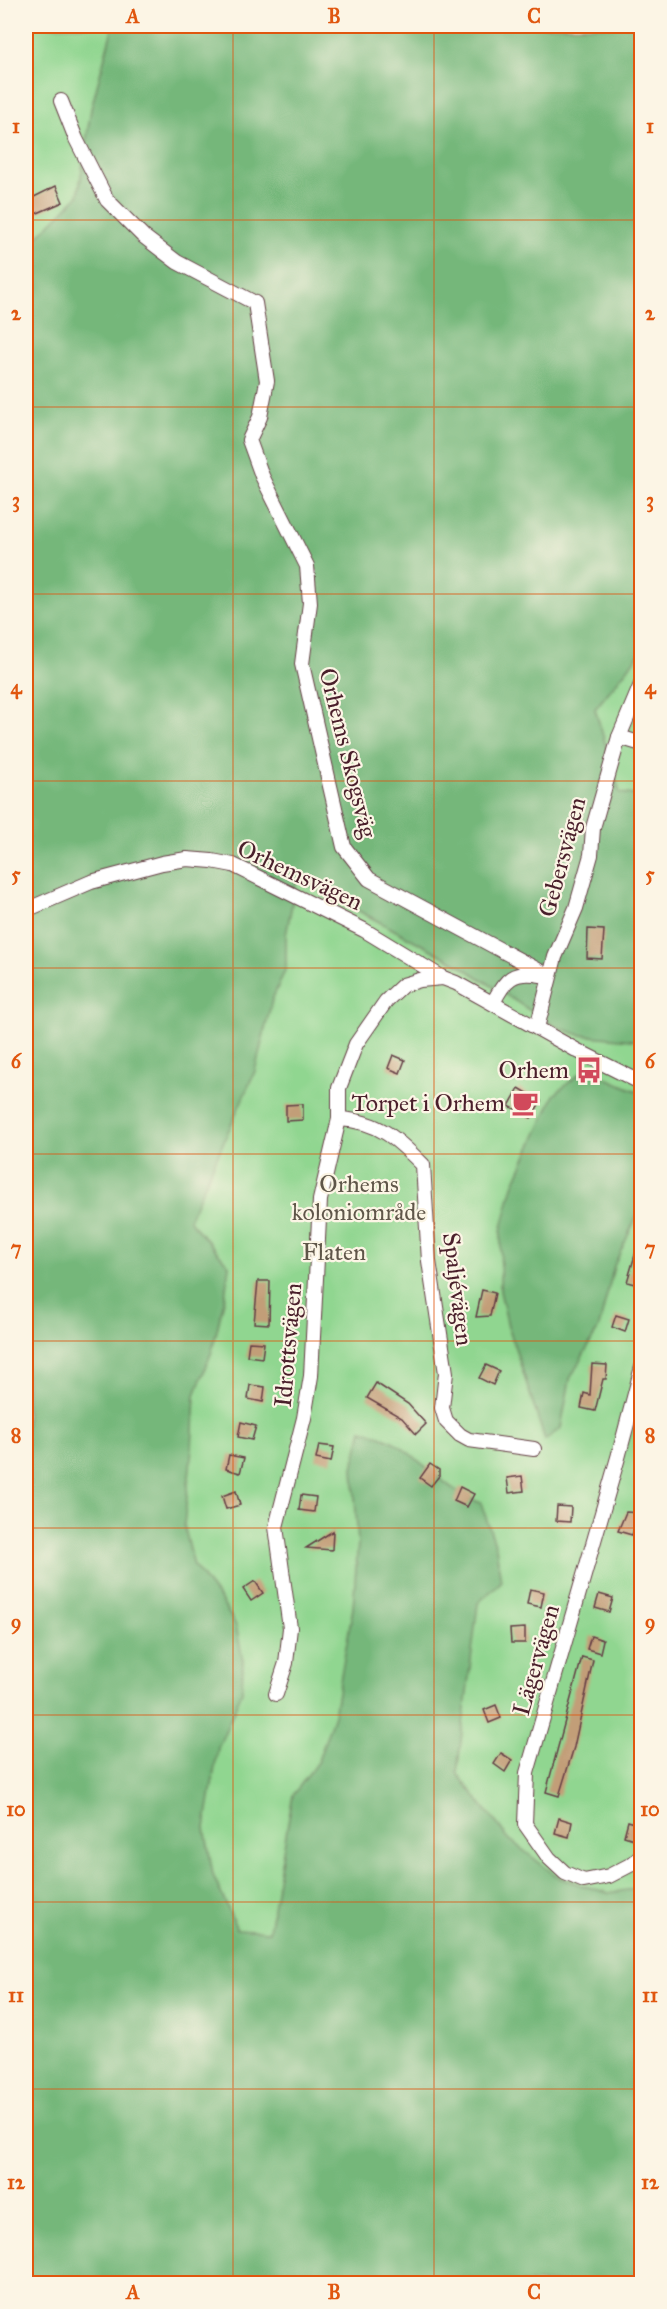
<svg xmlns="http://www.w3.org/2000/svg" width="667" height="2309" font-family="'IM FELL Great Primer',serif">
	<style>
		.green { fill: #90d690; stroke: #6d7a5e; stroke-width: 1.5 }
		.forest { fill: #74b77a; stroke: #5f6b52; stroke-width: 1.5 }
		.building { fill: #c29e78 }
		.lines { fill: none; stroke-linecap: round; stroke-linejoin: round }
		.street-casing { stroke: #643d44; stroke-width: 16 }
		.street { stroke: #fff; stroke-width: 14 }
		.grid { fill: none; stroke: #e0560e; stroke-width: 1.5; stroke-opacity: 0.55 }
		.labels { text-anchor: middle; dominant-baseline: central; stroke-width: 4.5; stroke-linejoin: round; paint-order: stroke }
		.street-label { font-size: 24px; fill: #4a1f2b; stroke: #fcf5e5 }
		.poi-label { font-size: 24px; fill: #4a1f2b; stroke: #fcf5e5; text-anchor: end }
		.park-label { font-size: 24px; fill: #5f5649; stroke: #fcf5e5 }
		.neatline { fill: none; stroke: #e0560e; stroke-width: 2 }
		.grid-label { font-size: 20px; text-anchor: middle; font-weight: bold; fill: #e0560e }
	</style>
	<rect width="100%" height="100%" fill="#fcf5e5"/>
	<filter id="ink" filterUnits="userSpaceOnUse"><feTurbulence type="fractalNoise" baseFrequency=".0167" numOctaves="2"/><feDisplacementMap in="SourceGraphic" scale="12" xChannelSelector="R" yChannelSelector="G"/><feConvolveMatrix kernelMatrix="1 2 1 2 8 2 1 2 1" color-interpolation-filters="sRGB"/></filter>
	<filter id="wash" filterUnits="userSpaceOnUse"><feTurbulence type="fractalNoise" baseFrequency=".008" numOctaves="4" result="noise"/><feDisplacementMap in="SourceGraphic" scale="24" xChannelSelector="R" yChannelSelector="G"/><feGaussianBlur stdDeviation="1.35" result="paint"/><feColorMatrix in="noise" values="0 0 0 0 0 0 0 0 0 0 0 0 0 0 0 0 0 1.4 0 .05"/><feComposite in="paint" operator="in"/></filter>
	<g filter="url(#wash)">
		<rect width="100%" height="100%" fill="#f7e9d2"/>
		<polygon class="green" points="26,26 446,26 641,220 641,2283 26,2283"/>
		<g class="forest">
			<path d="M113,26H641V652L595,709L620,793L641,796V1041L580,1035L554,1026L458,964L297,878L286,935V968L272,1000L255,1071L189,1220L229,1265L225,1296L212,1351L195,1395L192,1448L184,1525L194,1566L221,1601L236,1625L243,1661L242,1692L218,1748L205,1828L213,1875L237,1929L269,1931L293,1795L318,1761L334,1715L353,1608L358,1542L353,1468L362,1430C373,1434 388,1437 397,1444C425,1463 447,1491 481,1503L496,1547L501,1582L478,1603L457,1773L509,1839L559,1878L608,1893L641,1888V2283L26,2284V248L78,196L91,109Z"/>
			<polygon points="585,1069 641,1093 641,1207 614,1266 599,1327 570,1379 561,1428 545,1440 508,1326 500,1291 501,1231 513,1186 554,1095"/>
		</g>
		<g id="blocks">
			<g class="building">
				<polygon points="56,186 63,202 26,218 26,201"/>
				<polygon points="588,929 604,930 602,959 587,958"/>
				<polygon points="393,1055 405,1060 400,1073 388,1068"/>
				<polygon points="519,1088 541,1101 531,1118 509,1106"/>
				<polygon points="303,1104 303,1120 286,1121 286,1105"/>
				<polygon points="638,1245 642,1245 642,1286 627,1282"/>
				<polygon points="258,1281 270,1281 269,1324 254,1323"/>
				<polygon points="482,1290 495,1293 490,1316 476,1317"/>
				<polygon points="616,1315 629,1319 625,1332 612,1327"/>
				<polygon points="249,1342 264,1343 262,1358 247,1356"/>
				<polygon points="592,1364 607,1365 606,1379 603,1379 595,1411 581,1408 584,1393 590,1395"/>
				<polygon points="486,1365 499,1371 493,1385 479,1378"/>
				<polygon points="376,1383 408,1404 426,1424 416,1434 402,1418 367,1398"/>
				<polygon points="250,1385 265,1387 263,1402 248,1399"/>
				<polygon points="241,1422 256,1426 252,1440 238,1437"/>
				<polygon points="319,1445 334,1447 331,1462 316,1459"/>
				<polygon points="229,1455 244,1458 240,1473 226,1469"/>
				<polygon points="430,1464 439,1470 439,1476 431,1486 420,1478"/>
				<polygon points="522,1476 524,1491 509,1493 507,1478"/>
				<polygon points="460,1487 474,1494 467,1507 454,1501"/>
				<polygon points="236,1491 240,1505 226,1509 222,1496"/>
				<polygon points="301,1495 316,1497 314,1512 299,1510"/>
				<polygon points="557,1506 571,1507 570,1522 556,1521"/>
				<polygon points="626,1512 639,1513 632,1535 618,1531"/>
				<polygon points="333,1531 332,1550 306,1548"/>
				<polygon points="255,1581 263,1593 251,1601 243,1589"/>
				<polygon points="530,1589 544,1592 541,1607 527,1604"/>
				<polygon points="599,1594 613,1598 609,1612 595,1608"/>
				<polygon points="525,1628 525,1643 511,1643 510,1629"/>
				<polygon points="591,1636 603,1640 600,1653 587,1649"/>
				<polygon points="582,1657 593,1660 574,1747 559,1796 546,1792"/>
				<polygon points="496,1705 501,1718 489,1723 484,1710"/>
				<polygon points="501,1753 512,1760 505,1772 494,1764"/>
				<polygon points="559,1818 572,1822 569,1837 555,1833"/>
				<polygon points="628,1821 641,1825 637,1840 624,1836"/>
			</g>
		</g>
	</g>
	<g filter="url(#ink)">
		<use href="#blocks" fill-opacity="0" stroke="#643d44" stroke-width="1.5"/>
		<g class="lines">
			<g class="street-casing">
				<g id="street">
					<polyline points="61,101 76,139 107,200 143,236 177,262 255,303 267,381 260,417 249,440 262,476 307,566 310,603 302,664 344,847 369,879 549,976"/>
					<polyline points="619,737 642,744"/>
					<polyline points="26,910 91,882 162,863 187,859 212,861 233,865 364,930 443,978 456,983 578,1051 642,1083"/>
					<path d="M493,1003C505,979 513,970 541,975"/>
					<polyline points="537,1028 555,957 576,908 591,855 593,828 619,737 642,682"/>
					<path d="M339,1119C379,1121 397,1139 423,1165L429,1261L446,1373L442,1408L446,1421L460,1435L469,1440L534,1449"/>
					<polyline points="642,1367 619,1454 527,1773 525,1824 549,1858 565,1873 584,1881 609,1876 632,1864 642,1856"/>
					<polyline points="276,1694 286,1663 290,1628 276,1527 304,1418 311,1376 320,1200 339,1119 339,1088 356,1044 386,1001 403,985 420,980 443,978"/>
				</g>
			</g>
			<use href="#street" class="street"/>
		</g>
	</g>
	<path class="grid" d="M233,26V2284M434,26V2284M26,220H642M26,407H642M26,594H642M26,781H642M26,968H642M26,1154H642M26,1341H642M26,1528H642M26,1715H642M26,1902H642M26,2089H642"/>
	<defs>
		<g id="bus-bare" transform="scale(2.07)"><path d="M-5-6H5V4H4V6H2V4H-2V6H-4V4H-5ZM-3.5-4V0h7V-4ZM-3.5 1.2v1.5H-2V1.2ZM2 1.2v1.5H3.5V1.2Z" fill="#d1495b" stroke="#fcf5e5" stroke-width="2.5" paint-order="stroke"/></g>
		<g id="cafe-bare" transform="scale(2.07)"><path d="M-5.5-4.5H6V0H3Q3 3.5 0 3.5H-2.5Q-5.5 3.5-5.5 0ZM3-3.2v2h1.7v-2ZM-6 4.5H4V6H-6Z" fill="#d1495b" stroke="#fcf5e5" stroke-width="2.5" paint-order="stroke"/></g>
	</defs>
	<g fill-rule="evenodd">
		<use href="#bus-bare" x="589" y="1070"/>
		<use href="#cafe-bare" x="525" y="1103"/>
	</g>
	<g class="labels">
		<g class="street-label">
			<text transform="translate(348 753) rotate(76)">Orhems Skogsväg</text>
			<text transform="translate(562 857) rotate(-75)">Gebersvägen</text>
			<text transform="translate(300 875) rotate(25)">Orhemsvägen</text>
			<text transform="translate(458 1289) rotate(83)">Spaljévägen</text>
			<text transform="translate(288 1345) rotate(-85)">Idrottsvägen</text>
			<text transform="translate(536 1660) rotate(-74)">Lägervägen</text>
		</g>
		<g class="poi-label">
			<text x="569" y="1070">Orhem</text>
			<text x="505" y="1103">Torpet i Orhem</text>
		</g>
		<g class="park-label">
			<text x="359" y="1184">Orhems<tspan x="359" dy="28">koloniområde</tspan></text>
			<text x="334" y="1252">Flaten</text>
		</g>
	</g>
	<rect width="667" height="2309" fill="none" stroke="#fcf5e5" stroke-width="66"/>
	<rect x="33" y="33" width="601" height="2243" class="neatline"/>
	<g class="grid-label">
		<text x="133" y="23">A</text>
		<text x="334" y="23">B</text>
		<text x="534" y="23">C</text>
		<text x="16" y="133">1</text>
		<text x="650" y="133">1</text>
		<text x="16" y="320">2</text>
		<text x="650" y="320">2</text>
		<text x="16" y="507">3</text>
		<text x="650" y="507">3</text>
		<text x="16" y="694">4</text>
		<text x="650" y="694">4</text>
		<text x="16" y="881">5</text>
		<text x="650" y="881">5</text>
		<text x="16" y="1068">6</text>
		<text x="650" y="1068">6</text>
		<text x="16" y="1255">7</text>
		<text x="650" y="1255">7</text>
		<text x="16" y="1442">8</text>
		<text x="650" y="1442">8</text>
		<text x="16" y="1629">9</text>
		<text x="650" y="1629">9</text>
		<text x="16" y="1816">10</text>
		<text x="650" y="1816">10</text>
		<text x="16" y="2002">11</text>
		<text x="650" y="2002">11</text>
		<text x="16" y="2189">12</text>
		<text x="650" y="2189">12</text>
		<text x="133" y="2299">A</text>
		<text x="334" y="2299">B</text>
		<text x="534" y="2299">C</text>
	</g>
</svg>
